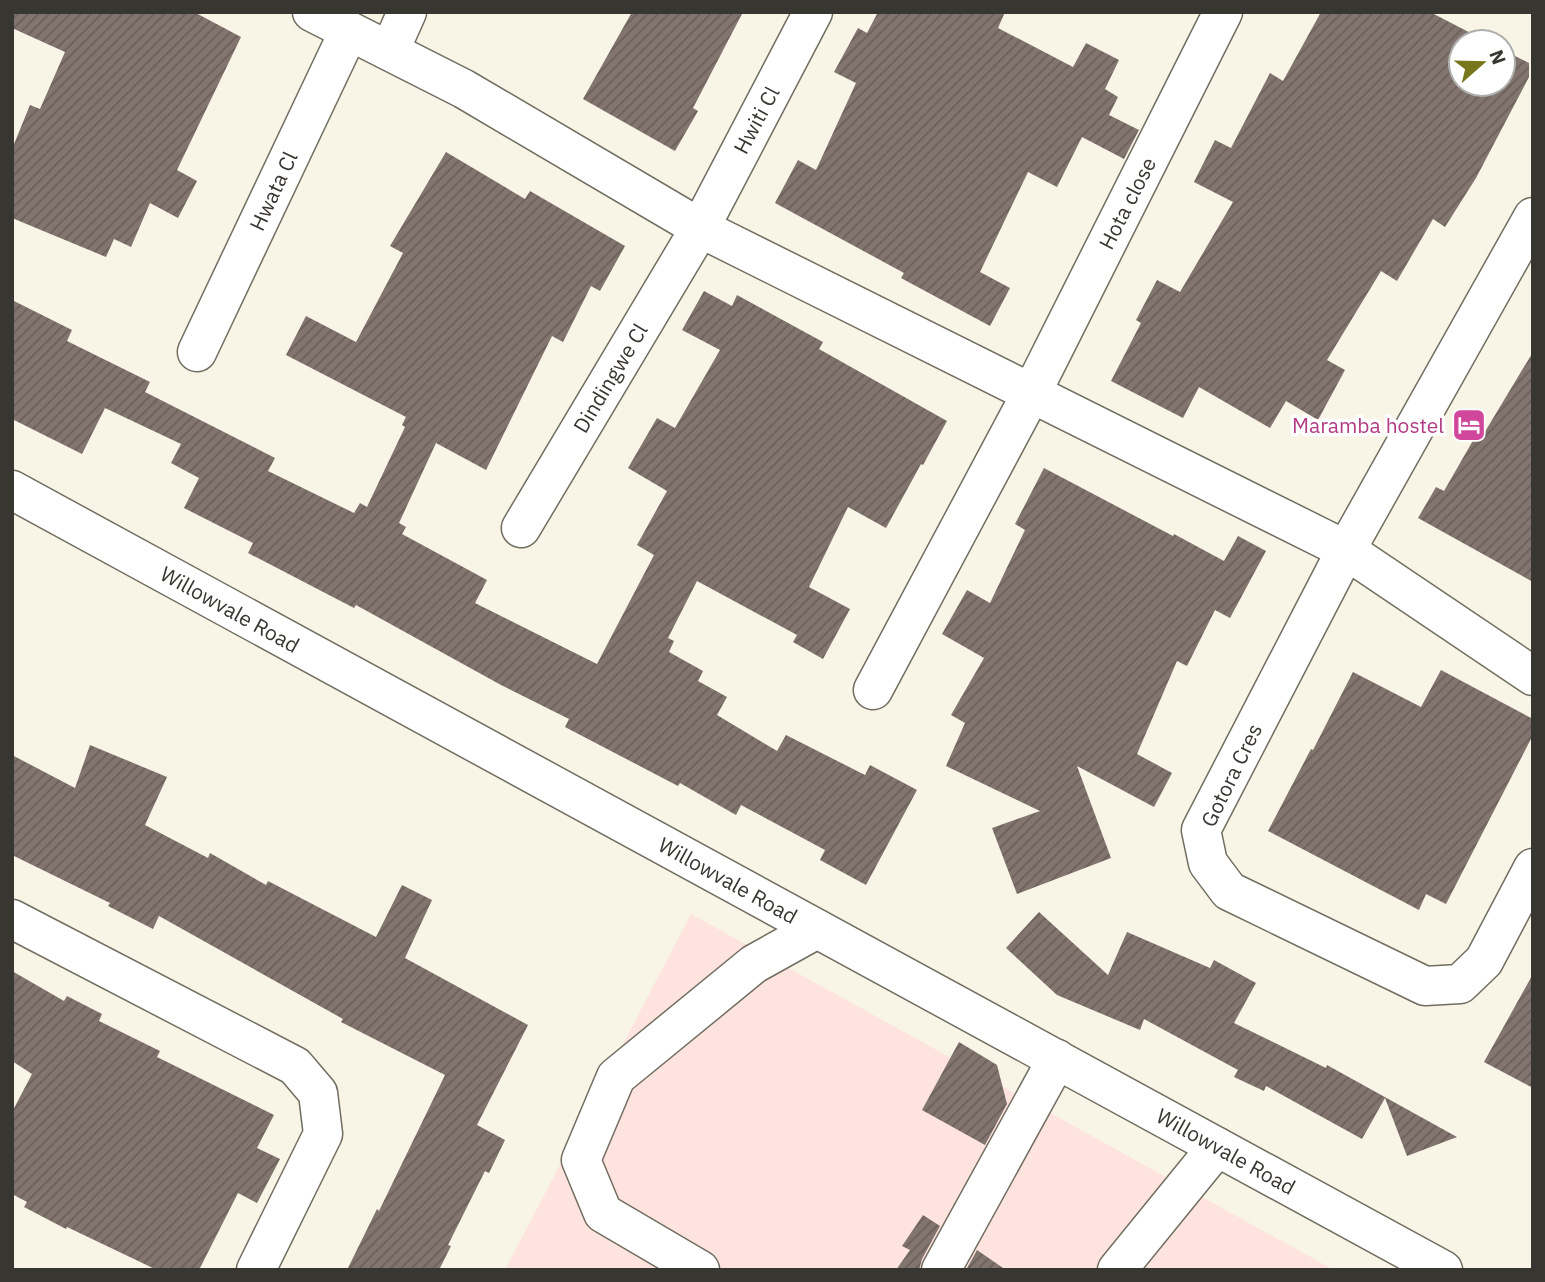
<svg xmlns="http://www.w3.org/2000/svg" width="1545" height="1282" font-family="'IBM Plex Sans',sans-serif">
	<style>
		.commercial { fill: #fee3df }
		.building { fill: url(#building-hatch) }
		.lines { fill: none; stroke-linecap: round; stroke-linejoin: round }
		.minor-casing { stroke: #716e61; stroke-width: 41 }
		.minor { stroke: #fff; stroke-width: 38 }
		.labels { text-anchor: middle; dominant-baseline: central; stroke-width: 7; stroke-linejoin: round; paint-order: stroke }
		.street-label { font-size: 21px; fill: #383631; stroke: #fff }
		.hotel-label { font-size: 21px; fill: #b23c85; stroke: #fff; text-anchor: end }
	</style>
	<defs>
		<pattern id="building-hatch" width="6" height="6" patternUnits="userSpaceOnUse" patternTransform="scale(1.75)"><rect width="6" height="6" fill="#82746e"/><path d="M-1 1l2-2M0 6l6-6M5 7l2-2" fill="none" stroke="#6b605b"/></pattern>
	</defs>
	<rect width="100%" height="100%" fill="#f8f4e6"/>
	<polygon class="commercial" points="691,914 1334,1270 505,1270"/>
	<g class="building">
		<polygon points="12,12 194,12 241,37 177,170 197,181 178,218 150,203 131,247 114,239 106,257 12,218 12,149 30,105 40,109 65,52 12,28"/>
		<polygon points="632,12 743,12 693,108 698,111 675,151 583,99"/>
		<polygon points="878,12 1005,12 998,28 1073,67 1086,43 1119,60 1105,89 1118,97 1109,115 1139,130 1124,159 1082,137 1057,187 1028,172 980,272 1010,288 990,326 901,278 904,273 775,203 798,160 816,170 856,83 834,72 858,28 867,33"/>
		<polygon points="1321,12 1430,12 1488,42 1461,42 1461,84 1503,84 1503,50 1529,63 1529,77 1476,178 1445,227 1433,219 1397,281 1381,271 1327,360 1345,370 1318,420 1286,401 1270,428 1199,387 1183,418 1111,381 1141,323 1136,320 1157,280 1180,292 1233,202 1194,182 1215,140 1231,148 1270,73 1283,81"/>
		<polygon points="446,152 525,199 530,191 625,246 600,291 591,286 563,342 552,336 486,470 436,443 399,523 406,527 402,534 487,580 475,603 597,664 654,555 637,545 667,491 628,468 657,418 675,428 720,350 682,330 704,291 732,306 737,295 823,342 819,349 947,421 923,465 921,464 886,528 848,507 809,587 850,609 823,659 793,642 797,635 697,581 668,638 674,641 669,652 703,671 698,681 727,697 717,715 777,751 786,735 865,775 870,765 917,790 866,885 820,860 825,850 741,805 736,815 680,783 678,786 565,727 569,719 501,685 356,605 354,608 248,553 253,543 184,508 199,478 171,463 181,444 105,408 82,454 12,419 12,300 72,330 67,341 150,382 145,392 275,458 268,471 354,513 360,503 367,507 405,427 402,425 406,417 286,355 306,316 356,342 403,253 390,246"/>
		<polygon points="1533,352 1533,582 1418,518 1436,487 1444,491 1475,437 1480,440"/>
		<polygon points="1044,468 1173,536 1174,534 1224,561 1238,536 1266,551 1230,618 1215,610 1187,666 1177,661 1137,754 1172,773 1154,807 1077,766 1111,858 1017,894 992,828 1040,811 946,766 965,723 951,715 984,658 942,634 967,590 990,603 1025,530 1015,524"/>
		<polygon points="1441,670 1533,719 1533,735 1446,904 1426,894 1419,910 1268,831 1311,749 1313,750 1353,672 1421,707"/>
		<polygon points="90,745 167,777 145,825 208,858 210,853 266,885 268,881 376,937 402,885 432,900 405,958 528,1025 477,1125 505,1140 489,1173 485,1171 448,1245 451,1246 439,1270 347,1270 377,1209 379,1211 445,1075 341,1022 343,1019 159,916 153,929 108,906 110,903 12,855 12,755 75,788"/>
		<polygon points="1039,912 1108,975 1127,932 1210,968 1214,960 1256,983 1234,1023 1326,1068 1327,1065 1457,1137 1407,1156 1385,1098 1362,1139 1266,1086 1264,1091 1234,1077 1238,1070 1144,1019 1140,1030 1057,995 1006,948"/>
		<polygon points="12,971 64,1001 67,996 102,1014 99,1021 160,1051 157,1057 274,1115 257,1148 280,1159 257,1203 238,1193 199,1270 157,1270 67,1227 66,1229 24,1207 27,1202 12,1194 12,1112 32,1074 12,1061"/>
		<polygon points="1533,974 1533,1088 1484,1062"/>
		<polygon points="959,1042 997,1065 1007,1104 985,1145 922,1110"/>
		<polygon points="923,1215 940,1226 922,1259 919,1270 896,1270 910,1250 902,1246"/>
		<polygon points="977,1250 1006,1270 966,1270"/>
	</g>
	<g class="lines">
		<g class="minor-casing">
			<g id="minor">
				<polyline points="312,12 464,89 700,228 1346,550 1533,217"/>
				<polyline points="390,50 407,12"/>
				<polyline points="197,352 349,31"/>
				<polyline points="12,490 1443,1270"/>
				<polyline points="521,528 700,228 813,12"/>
				<polyline points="1533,676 1346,550 1201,830 1208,863 1229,891 1425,986 1460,984 1484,961 1533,868"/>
				<polyline points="873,690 1031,394 1223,12"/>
				<polyline points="12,919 295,1066 318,1093 323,1134 256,1270"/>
				<polyline points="700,1270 603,1213 581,1160 616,1077 754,964 817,929"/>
				<polyline points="941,1270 1057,1059"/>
				<polyline points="1117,1270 1217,1147"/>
			</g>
		</g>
		<use href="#minor" class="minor"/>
	</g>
	<defs>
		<g id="hotel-square" transform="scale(1.75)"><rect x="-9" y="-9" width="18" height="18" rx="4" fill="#d1479c" stroke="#fff"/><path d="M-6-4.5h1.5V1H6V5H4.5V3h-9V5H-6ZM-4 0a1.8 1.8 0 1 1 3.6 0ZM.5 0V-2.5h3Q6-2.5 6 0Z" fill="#fff"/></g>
	</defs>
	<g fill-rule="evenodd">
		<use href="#hotel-square" x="1469" y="425"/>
	</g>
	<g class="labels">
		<g class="street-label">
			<text transform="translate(756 120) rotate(-62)">Hwiti Cl</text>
			<text transform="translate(273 191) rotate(-65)">Hwata Cl</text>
			<text transform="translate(1127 203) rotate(-63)">Hota close</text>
			<text transform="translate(610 378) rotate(-59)">Dindingwe Cl</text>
			<text transform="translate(230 609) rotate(29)">Willowvale Road</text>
			<text transform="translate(1231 775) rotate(-64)">Gotora Cres</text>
			<text transform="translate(728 880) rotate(29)">Willowvale Road</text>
			<text transform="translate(1226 1151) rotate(29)">Willowvale Road</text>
		</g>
		<g class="hotel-label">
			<text x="1444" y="425">Maramba hostel</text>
		</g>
	</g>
	<rect width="1545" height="1282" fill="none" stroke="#383631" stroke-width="28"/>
	<g transform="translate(1482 63) rotate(70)"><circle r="33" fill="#ffffff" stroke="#afafad" stroke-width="2"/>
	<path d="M0-5L12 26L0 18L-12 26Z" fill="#78761b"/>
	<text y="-10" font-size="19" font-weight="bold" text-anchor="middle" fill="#383631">N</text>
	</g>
</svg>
